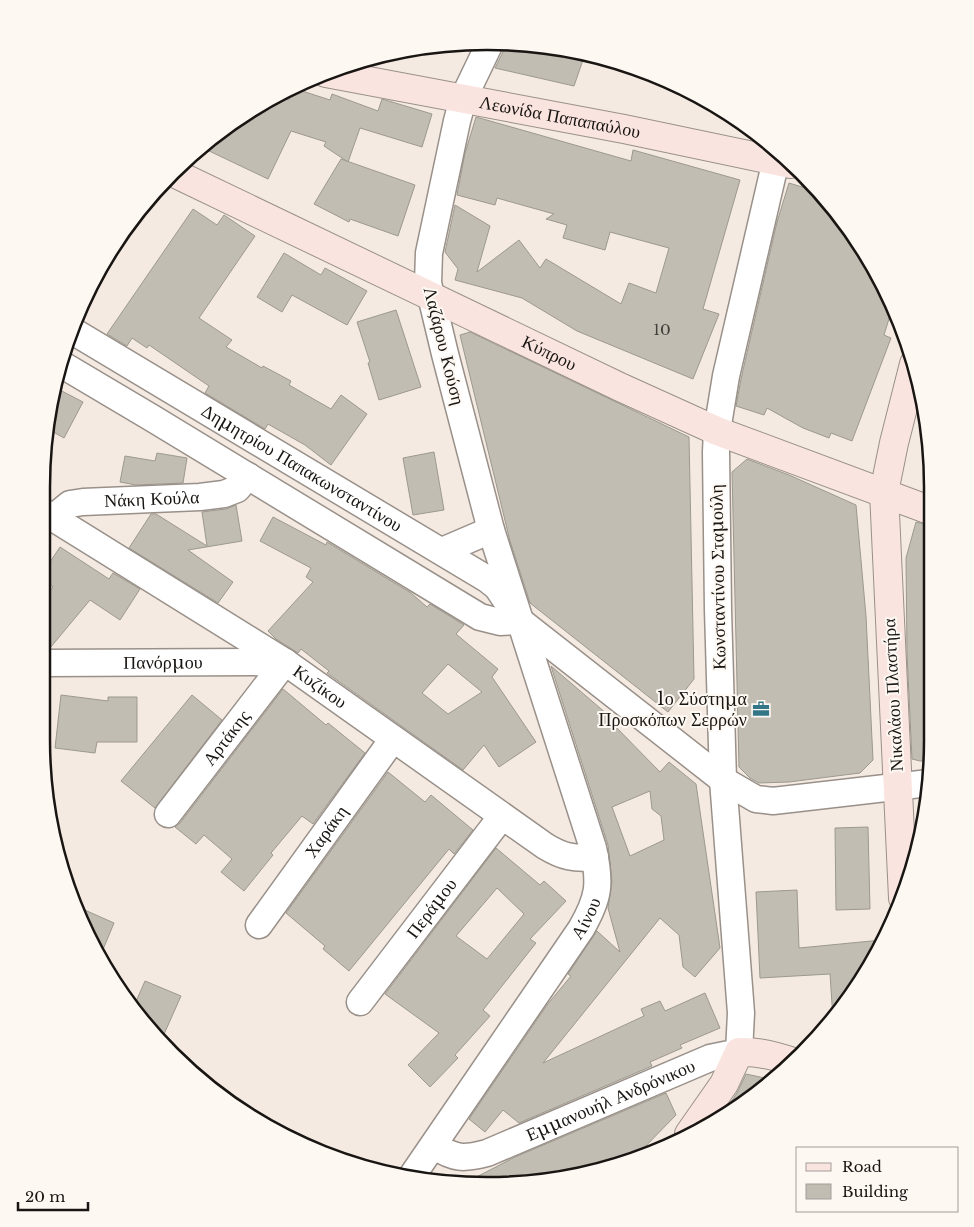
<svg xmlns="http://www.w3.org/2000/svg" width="974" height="1227" font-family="'Libre Baskerville',serif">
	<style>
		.building { fill: #c1bdb3; stroke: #9c998f; fill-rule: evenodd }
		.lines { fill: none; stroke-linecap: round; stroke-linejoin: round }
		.street-casing { stroke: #999089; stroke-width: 29 }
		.secondary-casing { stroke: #999089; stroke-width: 30 }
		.street { stroke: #fff; stroke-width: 26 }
		.secondary { stroke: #fae4e0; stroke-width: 28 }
		.labels { text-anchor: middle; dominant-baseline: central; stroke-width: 4; stroke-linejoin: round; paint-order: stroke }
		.number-label { font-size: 15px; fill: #423f3a }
		.street-label { font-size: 18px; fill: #181512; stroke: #fef8f3 }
		.poi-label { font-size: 18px; fill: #181512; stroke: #fef8f3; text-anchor: end }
		.rim { fill: none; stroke: #181512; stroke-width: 2.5 }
	</style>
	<rect width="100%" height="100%" fill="#f4eae2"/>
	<g class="building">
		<polygon points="516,42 585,54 574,86 495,68 504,50 505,43"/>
		<polygon points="293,88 330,100 332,94 378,111 382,99 432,114 422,147 360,128 348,162 324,146 326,142 291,131 268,179 205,149 264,101 276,95 289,100"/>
		<polygon points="476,117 631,161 633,150 740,180 703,309 719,314 693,379 577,331 522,298 455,280 458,269 445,252 455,205 490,226 477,272 519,240 540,268 546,259 621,304 629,283 656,293 669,248 610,232 605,250 563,238 567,225 546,219 554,214 497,198 495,205 457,195 465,153"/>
		<polygon points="341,159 415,185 398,236 350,219 349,222 314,204"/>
		<polygon points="789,183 822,193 873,264 892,309 884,335 891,338 852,441 831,433 829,438 803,428 767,408 764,415 736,406 741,379 777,222"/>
		<polygon points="193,209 217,225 224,215 255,236 199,318 232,340 226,347 262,368 263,366 291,381 289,385 331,409 341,395 367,414 331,465 305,445 268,424 265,429 205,393 209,386 149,345 147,348 132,338 127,346 107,334"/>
		<polygon points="284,253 321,275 325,268 367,291 347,325 292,295 282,312 257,297"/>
		<polygon points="396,310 421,387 379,400 368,363 370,362 357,322"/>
		<polygon points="470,332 689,437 694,679 668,712 530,603 510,541 460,335"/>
		<polygon points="56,388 83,402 64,438 48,429"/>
		<polygon points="434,452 444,510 413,515 403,458"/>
		<polygon points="157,453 187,458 183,483 136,485 120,482 125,456 155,461"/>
		<polygon points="747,459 789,475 856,505 866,616 873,760 860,773 789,782 759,783 750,778 739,767 732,472"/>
		<polygon points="236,505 242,541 188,550 233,582 218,603 129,548 151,514 156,514 207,546 202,512 226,509"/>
		<path d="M273,517L326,545L327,542L411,593L427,607L430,604L464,625L456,634L498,669L492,677L536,742L499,767L484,745L463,770L327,673L329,671L301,649L298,653L276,639L268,631L313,582L306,577L311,568L260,541ZM448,664L482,692L448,714L422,693Z"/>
		<polygon points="916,522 932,526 933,740 931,761 920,761 912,759 907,653 906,558"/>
		<polygon points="60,547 109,579 113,573 140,589 120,620 90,600 50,648 42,648 42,601 53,587 42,580 42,574"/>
		<path d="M551,666L614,720L611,722L660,772L669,762L696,784L720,948L695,977L683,967L679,935L660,918L543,1063L644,1016L641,1009L660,1001L665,1011L705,993L720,1028L680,1045L682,1048L650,1062L652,1066L519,1123L503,1110L485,1132L469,1119L547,1005L571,976L568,974L597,931L620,952L608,908L612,881L608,845ZM650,791L652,809L661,816L664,840L630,856L612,807Z"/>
		<polygon points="283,689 326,725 328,723 365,753 313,824 302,816 271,853 273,855 244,891 221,872 232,859 204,835 196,844 175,827 180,823"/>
		<polygon points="61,695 108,701 108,697 137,697 137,742 97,742 95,753 55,748"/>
		<polygon points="192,695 222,720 155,808 121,781"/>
		<polygon points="388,772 425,802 431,795 473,830 454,854 449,849 349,971 323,949 325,946 286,913"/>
		<polygon points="868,827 870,909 836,910 835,828"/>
		<path d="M496,848L540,885L544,881L566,901L530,939L536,943L483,1010L490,1016L455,1055L458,1058L430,1087L408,1065L439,1033L385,994ZM497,888L524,914L487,959L456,936Z"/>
		<polygon points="797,890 799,948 882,940 841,1011 833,1019 830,974 760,978 756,892"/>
		<polygon points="78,907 114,923 99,959"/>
		<polygon points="145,981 181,996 161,1041 134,1006"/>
		<polygon points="746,1074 774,1080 718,1121 737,1093"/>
		<polygon points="666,1093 676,1115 636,1156 602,1171 487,1186 465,1183 515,1157"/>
	</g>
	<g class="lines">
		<g class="street-casing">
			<g id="street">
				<path id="s1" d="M71,330L487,579L497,587L520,621L723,780L756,799L773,801L929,783"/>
				<polyline points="61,364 152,418 480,617 500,622 520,621"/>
				<path id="s2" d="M42,511L285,662L545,846C563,857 574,859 595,857"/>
				<path id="s3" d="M53,518L70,504L83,502L200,497L224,494L237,489L248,476"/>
				<polyline points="442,551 491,530"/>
				<path id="s4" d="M42,663L285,662"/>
				<path id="s5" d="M168,814L285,662"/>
				<path id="s6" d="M259,925L393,739"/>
				<path id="s7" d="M360,1002L502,816"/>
				<path id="s8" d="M433,1146C457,1158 460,1160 487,1153L710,1058L739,1052L741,1013L723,780L718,610L716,452L717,431L726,376L776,160"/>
				<path id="s9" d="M412,1176L581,929C599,898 601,884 593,848L491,530L445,354L428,283L429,253L457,121L463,99L490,43"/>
			</g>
		</g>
		<g class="secondary-casing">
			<g id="secondary">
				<path id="s10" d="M326,73L624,129L791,164"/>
				<path id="s11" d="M176,174L620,387L717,431L932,511"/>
				<polyline points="903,898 884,492 894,443 914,364"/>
				<path d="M689,1134L724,1084L739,1052C757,1051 776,1056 793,1062"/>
			</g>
		</g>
		<use href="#street" class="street"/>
		<use href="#secondary" class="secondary"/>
	</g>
	<defs>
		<g id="office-bare" transform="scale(1.35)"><path d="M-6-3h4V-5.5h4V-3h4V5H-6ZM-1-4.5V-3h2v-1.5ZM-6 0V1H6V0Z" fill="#337687" stroke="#fef8f3" stroke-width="2.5" paint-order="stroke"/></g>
	</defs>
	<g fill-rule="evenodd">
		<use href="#office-bare" x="761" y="709"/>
	</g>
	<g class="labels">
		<g class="number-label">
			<text x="662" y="329">10</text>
		</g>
		<g class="street-label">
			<text stroke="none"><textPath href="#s10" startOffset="238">Λεωνίδα Παπαπαύλου</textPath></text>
			<text transform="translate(444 346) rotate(76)">Λαζάρου Κούση</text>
			<text stroke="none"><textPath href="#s11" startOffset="414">Κύπρου</textPath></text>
			<text stroke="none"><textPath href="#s1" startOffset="269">Δημητρίου Παπακωνσταντίνου</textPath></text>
			<text stroke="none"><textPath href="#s3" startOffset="104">Νάκη Κούλα</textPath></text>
			<text transform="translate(718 577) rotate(-91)">Κωνσταντίνου Σταμούλη</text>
			<text stroke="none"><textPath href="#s4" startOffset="121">Πανόρμου</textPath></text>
			<text stroke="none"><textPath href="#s2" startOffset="329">Κυζίκου</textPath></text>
			<text transform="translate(893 695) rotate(-93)">Νικαλάου Πλαστήρα</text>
			<text stroke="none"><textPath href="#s5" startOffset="96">Αρτάκης</textPath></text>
			<text stroke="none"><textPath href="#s6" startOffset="115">Χαράκη</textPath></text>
			<text stroke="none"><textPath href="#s7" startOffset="118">Περάμου</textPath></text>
			<text stroke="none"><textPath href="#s9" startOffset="311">Αίνου</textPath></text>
			<text stroke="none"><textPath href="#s8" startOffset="191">Εμμανουήλ Ανδρόνικου</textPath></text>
		</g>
		<g class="poi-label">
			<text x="747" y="699">1ο Σύστημα<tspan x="747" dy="21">Προσκόπων Σερρών</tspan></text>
		</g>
	</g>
	<path d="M0 0H974V1227H0ZM487 50H487A437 437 0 0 1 924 487V740A437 437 0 0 1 487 1177H487A437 437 0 0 1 50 740V487A437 437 0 0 1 487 50Z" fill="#fef8f3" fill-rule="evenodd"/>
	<path class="rim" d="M487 50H487A437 437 0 0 1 924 487V740A437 437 0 0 1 487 1177H487A437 437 0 0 1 50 740V487A437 437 0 0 1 487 50Z"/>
	<rect x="796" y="1147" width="162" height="65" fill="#fef8f3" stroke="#a29d99"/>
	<rect x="806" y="1163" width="25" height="8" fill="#fae4e0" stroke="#a29d99"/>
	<text x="842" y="1172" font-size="15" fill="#181512">Road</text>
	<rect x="806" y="1184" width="25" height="15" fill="#c1bdb3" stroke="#a29d99"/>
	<text x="842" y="1197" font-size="15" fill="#181512">Building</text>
	<path d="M18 1202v8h70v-8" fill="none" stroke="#181512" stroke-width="2.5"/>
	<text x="25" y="1202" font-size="15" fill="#181512" stroke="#fef8f3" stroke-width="4" paint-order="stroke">20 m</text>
</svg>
